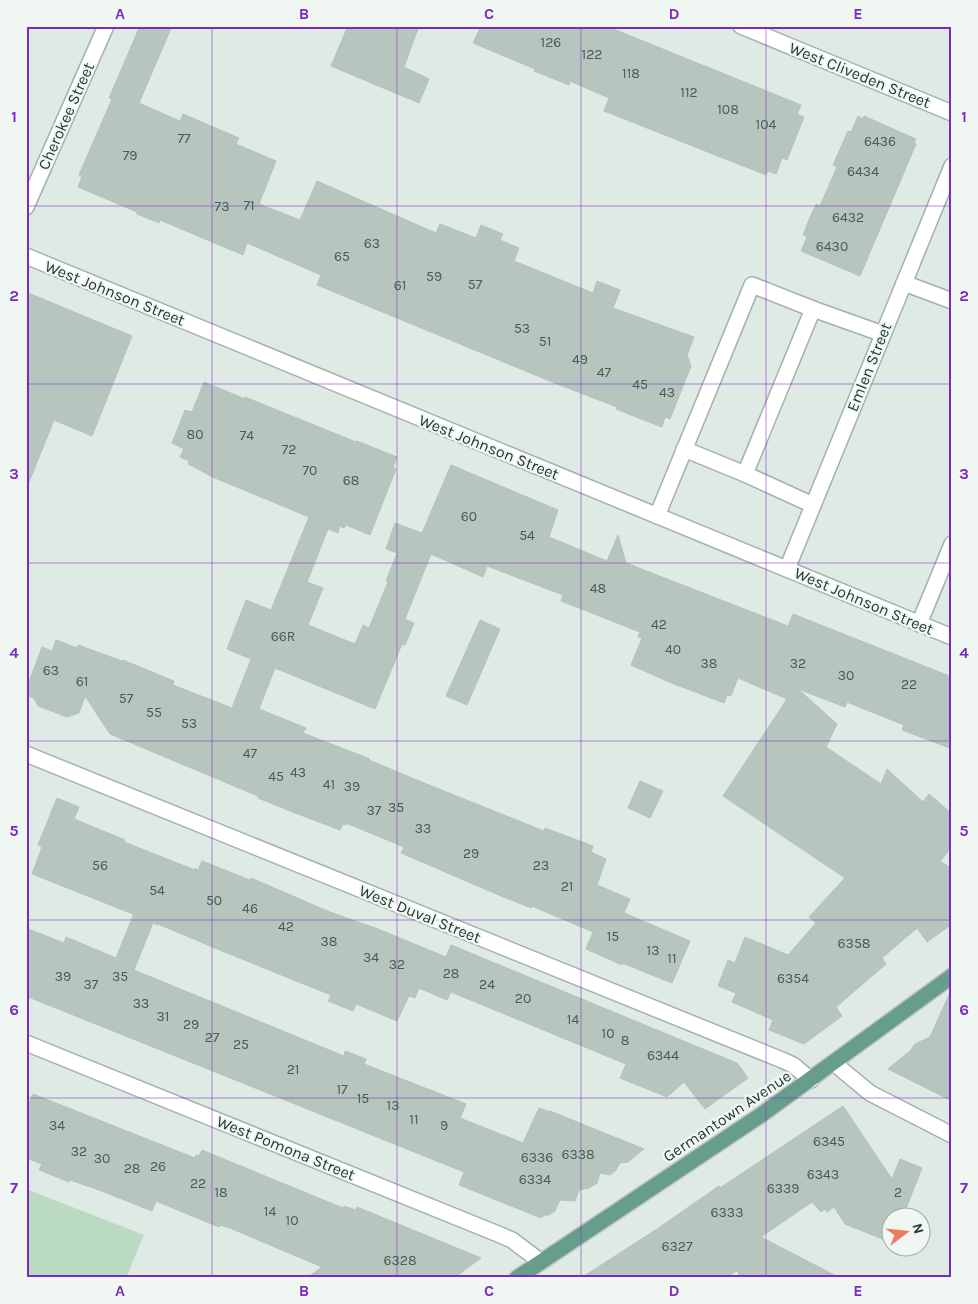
<svg xmlns="http://www.w3.org/2000/svg" width="978" height="1304" font-family="Karla,sans-serif">
	<style>
		.grass { fill: #badac1 }
		.building { fill: #b6c5be; stroke: #b3c3bc }
		.lines { fill: none; stroke-linecap: round; stroke-linejoin: round }
		.minor-casing { stroke: #a3b1ac; stroke-width: 18 }
		.major-casing { stroke: #bdc4c2; stroke-width: 18 }
		.minor { stroke: #fff; stroke-width: 15 }
		.major { stroke: #679d8d; stroke-width: 15 }
		.grid { fill: none; stroke: #7b2cbf; stroke-width: 1; stroke-opacity: 0.55 }
		.labels { text-anchor: middle; dominant-baseline: central; stroke-width: 4.5; stroke-linejoin: round; paint-order: stroke }
		.number-label { font-size: 14px; fill: #475c55 }
		.street-label { font-size: 16px; fill: #223932; stroke: #f0f7f3 }
		.neatline { fill: none; stroke: #7b2cbf; stroke-width: 2 }
		.grid-label { font-size: 16px; text-anchor: middle; font-weight: bold; fill: #7b2cbf }
	</style>
	<rect width="100%" height="100%" fill="#e0eae5"/>
	<polygon class="grass" points="26,1189 144,1235 126,1278 26,1278"/>
	<g class="building">
		<polygon points="140,26 172,26 139,103 180,121 183,114 239,138 236,144 276,161 259,204 300,220 317,181 436,233 440,224 476,238 481,225 503,234 500,240 519,248 514,261 593,293 597,281 620,290 613,308 694,337 687,355 691,366 670,419 665,417 662,427 641,419 616,409 617,407 557,384 317,285 321,275 247,243 243,255 160,220 159,223 137,214 137,212 78,187 82,177 79,175 112,99 109,98"/>
		<polygon points="348,26 419,26 404,67 429,79 419,103 331,66"/>
		<polygon points="481,26 606,26 801,105 797,114 804,117 787,160 782,158 776,174 768,171 766,175 604,111 609,98 570,81 569,85 534,71 535,69 473,43"/>
		<polygon points="858,116 863,119 864,116 916,139 914,143 916,144 860,276 801,251 807,237 803,235 811,215 816,204 820,206 837,167 833,165 848,131 851,132"/>
		<polygon points="26,292 132,336 92,436 54,420 27,487"/>
		<polygon points="204,382 245,399 245,397 356,442 357,441 397,457 393,467 396,469 370,535 346,525 344,528 340,526 338,533 328,529 307,582 323,588 308,625 355,644 363,625 369,628 388,582 386,581 397,553 386,549 395,523 422,533 451,465 558,510 549,537 607,561 618,535 626,563 788,626 793,614 952,677 952,749 902,730 904,725 847,702 845,707 798,689 837,724 826,747 881,784 887,769 923,802 929,794 952,814 952,847 940,861 952,869 952,924 927,942 917,928 882,958 886,964 836,1007 842,1016 804,1044 769,1030 773,1020 732,1002 736,993 718,986 728,960 735,963 745,937 788,955 816,923 809,917 845,878 723,796 787,699 738,678 731,696 727,695 724,703 669,682 631,665 642,638 638,637 640,632 561,601 563,595 487,566 483,577 431,554 405,619 414,623 405,645 402,644 375,709 275,668 259,709 306,728 303,733 370,759 369,760 429,785 544,831 545,828 593,846 591,852 606,859 597,885 630,899 624,913 690,941 672,983 622,963 622,965 586,949 593,932 532,906 531,908 501,896 401,853 404,847 346,823 346,825 343,824 340,830 290,811 258,798 258,796 110,734 85,696 79,713 67,717 38,706 34,698 26,695 26,690 42,647 52,651 56,640 77,648 78,645 122,661 123,660 174,681 173,685 232,708 251,659 227,649 246,600 271,610 309,517 215,478 188,464 189,461 180,457 184,449 172,443 185,410 192,412"/>
		<polygon points="480,620 500,629 467,705 446,696"/>
		<polygon points="640,781 663,791 650,818 628,808"/>
		<polygon points="57,798 79,807 74,819 125,840 124,842 195,870 195,868 198,870 202,861 250,880 251,878 330,912 378,929 446,957 451,945 737,1063 748,1078 705,1109 684,1082 667,1097 620,1078 626,1064 451,992 447,1000 419,988 415,998 409,996 397,1021 356,1004 353,1011 328,1001 331,995 222,951 158,924 158,925 153,923 134,970 344,1056 345,1051 366,1059 364,1064 466,1104 460,1118 523,1143 539,1108 550,1112 550,1111 644,1149 628,1162 620,1163 616,1170 610,1175 600,1173 597,1183 589,1188 579,1190 575,1201 560,1200 555,1211 549,1215 545,1215 541,1218 459,1185 464,1172 26,996 26,928 64,943 66,937 116,958 133,916 133,914 32,874 42,847 38,845"/>
		<polygon points="952,988 952,1101 888,1069 910,1051 915,1044 930,1037"/>
		<polygon points="33,1094 195,1158 196,1155 199,1156 202,1150 343,1208 344,1206 356,1210 357,1207 481,1258 454,1278 307,1278 322,1267 230,1228 220,1225 219,1227 156,1201 152,1211 99,1190 70,1180 69,1182 39,1170 42,1164 26,1158 26,1111"/>
		<polygon points="843,1106 892,1179 900,1159 922,1168 903,1216 890,1216 890,1228 885,1240 845,1224 834,1207 827,1212 825,1209 821,1212 812,1202 761,1237 840,1278 741,1278 737,1271 724,1278 581,1278 657,1229 719,1186 720,1188"/>
	</g>
	<g class="lines">
		<g class="minor-casing">
			<g id="minor">
				<polyline points="741,26 952,113"/>
				<polyline points="26,207 106,26"/>
				<polyline points="26,256 952,637"/>
				<polyline points="904,283 952,301"/>
				<polyline points="684,449 745,474 813,309 883,334"/>
				<polyline points="745,474 813,505"/>
				<polyline points="657,516 752,285 813,309"/>
				<polyline points="787,569 952,166"/>
				<polyline points="919,624 952,544"/>
				<polyline points="26,754 782,1060 793,1065 811,1080"/>
				<polyline points="26,1043 498,1234 512,1240 541,1262"/>
				<polyline points="834,1063 847,1074 870,1093 952,1135"/>
			</g>
		</g>
		<g class="major-casing">
			<polyline id="major" points="517,1278 761,1115 952,976"/>
		</g>
		<use href="#minor" class="minor"/>
		<use href="#major" class="major"/>
	</g>
	<path class="grid" d="M212,26V1278M397,26V1278M581,26V1278M766,26V1278M26,206H952M26,384H952M26,563H952M26,741H952M26,920H952M26,1098H952"/>
	<g class="labels">
		<g class="number-label">
			<text x="551" y="42">126</text>
			<text x="592" y="54">122</text>
			<text x="631" y="73">118</text>
			<text x="689" y="92">112</text>
			<text x="728" y="109">108</text>
			<text x="766" y="124">104</text>
			<text x="184" y="138">77</text>
			<text x="880" y="141">6436</text>
			<text x="130" y="155">79</text>
			<text x="863" y="171">6434</text>
			<text x="249" y="205">71</text>
			<text x="222" y="206">73</text>
			<text x="848" y="217">6432</text>
			<text x="372" y="243">63</text>
			<text x="832" y="246">6430</text>
			<text x="342" y="256">65</text>
			<text x="434" y="276">59</text>
			<text x="475" y="284">57</text>
			<text x="400" y="285">61</text>
			<text x="522" y="328">53</text>
			<text x="545" y="341">51</text>
			<text x="580" y="359">49</text>
			<text x="604" y="372">47</text>
			<text x="640" y="384">45</text>
			<text x="667" y="392">43</text>
			<text x="195" y="434">80</text>
			<text x="247" y="435">74</text>
			<text x="289" y="449">72</text>
			<text x="310" y="470">70</text>
			<text x="351" y="480">68</text>
			<text x="469" y="516">60</text>
			<text x="527" y="535">54</text>
			<text x="598" y="588">48</text>
			<text x="659" y="624">42</text>
			<text x="283" y="636">66R</text>
			<text x="673" y="649">40</text>
			<text x="709" y="663">38</text>
			<text x="798" y="663">32</text>
			<text x="51" y="670">63</text>
			<text x="846" y="675">30</text>
			<text x="82" y="681">61</text>
			<text x="909" y="684">22</text>
			<text x="126" y="698">57</text>
			<text x="154" y="712">55</text>
			<text x="189" y="723">53</text>
			<text x="250" y="753">47</text>
			<text x="298" y="772">43</text>
			<text x="276" y="776">45</text>
			<text x="329" y="784">41</text>
			<text x="352" y="786">39</text>
			<text x="396" y="807">35</text>
			<text x="374" y="810">37</text>
			<text x="423" y="828">33</text>
			<text x="471" y="853">29</text>
			<text x="100" y="865">56</text>
			<text x="541" y="865">23</text>
			<text x="567" y="886">21</text>
			<text x="157" y="890">54</text>
			<text x="214" y="900">50</text>
			<text x="250" y="908">46</text>
			<text x="286" y="926">42</text>
			<text x="613" y="936">15</text>
			<text x="329" y="941">38</text>
			<text x="854" y="943">6358</text>
			<text x="653" y="950">13</text>
			<text x="371" y="957">34</text>
			<text x="672" y="958">11</text>
			<text x="397" y="964">32</text>
			<text x="451" y="973">28</text>
			<text x="63" y="976">39</text>
			<text x="120" y="976">35</text>
			<text x="793" y="978">6354</text>
			<text x="91" y="984">37</text>
			<text x="487" y="984">24</text>
			<text x="523" y="998">20</text>
			<text x="141" y="1003">33</text>
			<text x="163" y="1016">31</text>
			<text x="573" y="1019">14</text>
			<text x="191" y="1024">29</text>
			<text x="608" y="1033">10</text>
			<text x="212" y="1037">27</text>
			<text x="625" y="1040">8</text>
			<text x="241" y="1044">25</text>
			<text x="663" y="1055">6344</text>
			<text x="293" y="1069">21</text>
			<text x="342" y="1089">17</text>
			<text x="363" y="1098">15</text>
			<text x="393" y="1105">13</text>
			<text x="414" y="1119">11</text>
			<text x="57" y="1125">34</text>
			<text x="444" y="1125">9</text>
			<text x="829" y="1141">6345</text>
			<text x="79" y="1151">32</text>
			<text x="578" y="1154">6338</text>
			<text x="537" y="1157">6336</text>
			<text x="102" y="1158">30</text>
			<text x="158" y="1166">26</text>
			<text x="132" y="1168">28</text>
			<text x="823" y="1174">6343</text>
			<text x="535" y="1179">6334</text>
			<text x="198" y="1183">22</text>
			<text x="783" y="1188">6339</text>
			<text x="221" y="1192">18</text>
			<text x="898" y="1192">2</text>
			<text x="270" y="1211">14</text>
			<text x="727" y="1212">6333</text>
			<text x="292" y="1220">10</text>
			<text x="677" y="1246">6327</text>
			<text x="400" y="1260">6328</text>
		</g>
		<g class="street-label">
			<text transform="translate(860 75) rotate(22)">West Cliveden Street</text>
			<text transform="translate(66 116) rotate(-66)">Cherokee Street</text>
			<text transform="translate(115 293) rotate(22)">West Johnson Street</text>
			<text transform="translate(869 367) rotate(-68)">Emlen Street</text>
			<text transform="translate(489 447) rotate(22)">West Johnson Street</text>
			<text transform="translate(864 601) rotate(23)">West Johnson Street</text>
			<text transform="translate(420 914) rotate(22)">West Duval Street</text>
			<text transform="translate(727 1116) rotate(-34)">Germantown Avenue</text>
			<text transform="translate(286 1148) rotate(22)">West Pomona Street</text>
		</g>
	</g>
	<rect width="978" height="1304" fill="none" stroke="#f0f7f3" stroke-width="55"/>
	<g transform="translate(906 1232) rotate(74)"><circle r="24" fill="#f0f7f3" stroke="#9eaba6"/>
	<path d="M0-4L9 19L0 12L-9 19Z" fill="#ea7b5e"/>
	<text y="-8" font-size="14" font-weight="bold" text-anchor="middle" fill="#223932">N</text>
	</g>
	<rect x="28" y="28" width="922" height="1248" class="neatline"/>
	<g class="grid-label">
		<text x="120" y="19">A</text>
		<text x="304" y="19">B</text>
		<text x="489" y="19">C</text>
		<text x="674" y="19">D</text>
		<text x="858" y="19">E</text>
		<text x="14" y="122">1</text>
		<text x="964" y="122">1</text>
		<text x="14" y="301">2</text>
		<text x="964" y="301">2</text>
		<text x="14" y="479">3</text>
		<text x="964" y="479">3</text>
		<text x="14" y="658">4</text>
		<text x="964" y="658">4</text>
		<text x="14" y="836">5</text>
		<text x="964" y="836">5</text>
		<text x="14" y="1015">6</text>
		<text x="964" y="1015">6</text>
		<text x="14" y="1193">7</text>
		<text x="964" y="1193">7</text>
		<text x="120" y="1296">A</text>
		<text x="304" y="1296">B</text>
		<text x="489" y="1296">C</text>
		<text x="674" y="1296">D</text>
		<text x="858" y="1296">E</text>
	</g>
</svg>
